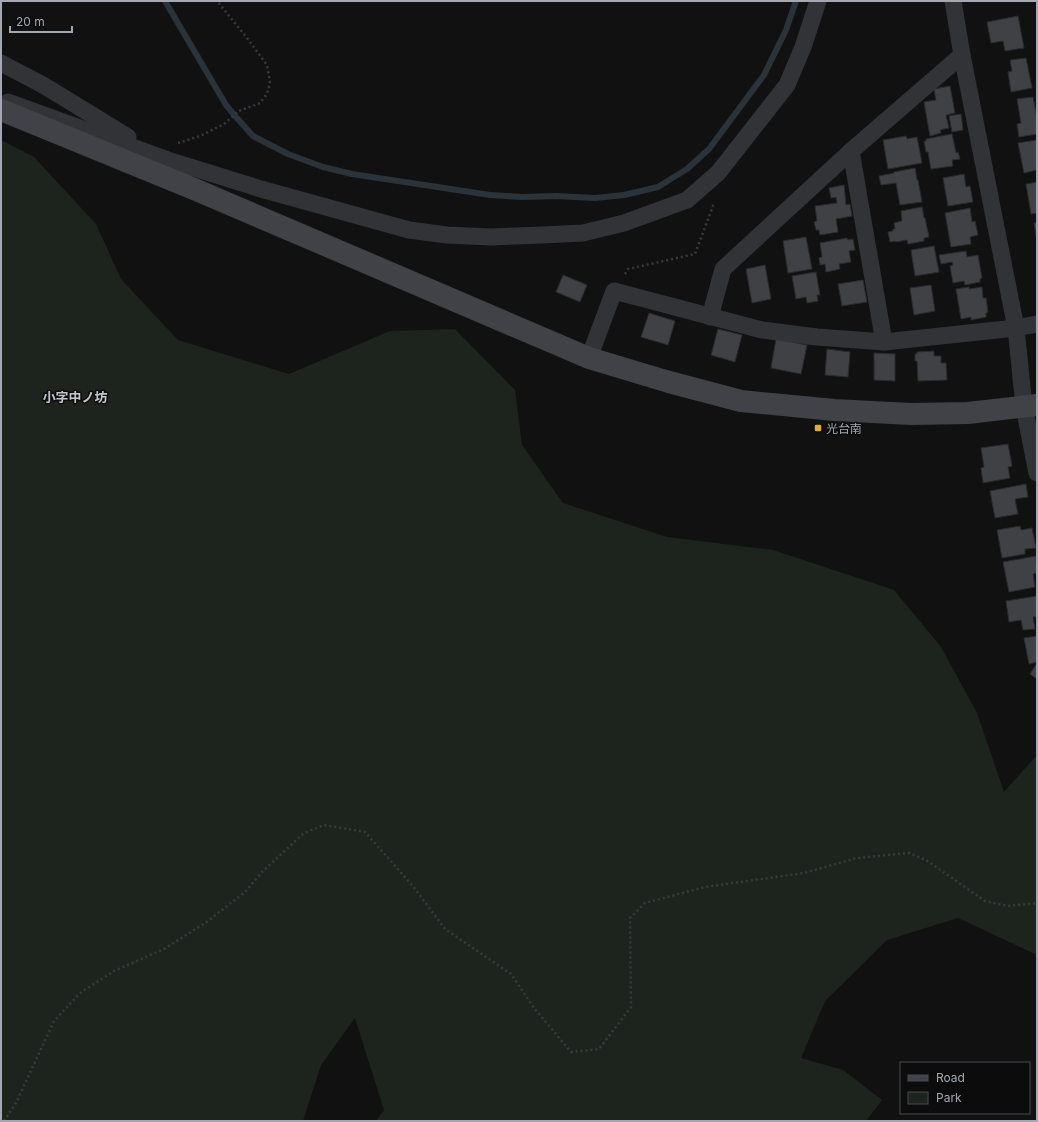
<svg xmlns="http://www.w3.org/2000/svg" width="1038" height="1122" font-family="Inter,'Noto Sans JP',sans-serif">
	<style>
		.green { fill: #1d241e }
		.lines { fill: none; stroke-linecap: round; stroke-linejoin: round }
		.stream { stroke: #2b333a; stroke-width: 6 }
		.building { fill: #404145; stroke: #2b2b2e }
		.path { stroke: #383a3e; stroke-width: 2.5; stroke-dasharray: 2 3; stroke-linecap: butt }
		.street { stroke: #323337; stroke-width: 17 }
		.secondary { stroke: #404247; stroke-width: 22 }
		.poi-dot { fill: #e3aa38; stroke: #0c0c0d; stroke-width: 1.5 }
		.labels { text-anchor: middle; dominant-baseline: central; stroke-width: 3; stroke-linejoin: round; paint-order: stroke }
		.poi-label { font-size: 12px; fill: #a3a8b2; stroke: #0c0c0d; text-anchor: start }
		.neighbourhood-label { font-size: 13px; font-weight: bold; fill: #c4c6ce; stroke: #0c0c0d }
	</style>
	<rect width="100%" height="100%" fill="#111112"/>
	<polygon class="green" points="1,140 34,157 96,224 121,279 178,340 289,374 390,331 455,329 515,390 522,445 563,503 667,537 773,550 894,590 941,647 977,713 1004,792 1037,755 1037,955 958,918 887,940 825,1001 801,1058 843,1070 882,1100 866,1121 376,1121 384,1110 355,1018 321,1065 303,1121 1,1121"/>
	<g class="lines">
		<polyline class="stream" points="165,1 226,105 236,117 253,136 288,154 323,167 352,174 490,195 522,197 556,196 595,198 624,195 658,187 687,169 709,149 764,75 786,30 796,1"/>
	</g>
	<g class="building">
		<polygon points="1018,16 1024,48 1005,51 1003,41 991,43 987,22"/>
		<polygon points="1026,58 1032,88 1011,92 1008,72 1012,71 1010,60"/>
		<polygon points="950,86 955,113 946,115 949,128 940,130 941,133 930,136 924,102 936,100 934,89"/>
		<polygon points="1033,97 1037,118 1037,134 1019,137 1017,124 1021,123 1017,99"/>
		<polygon points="961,114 963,130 952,132 949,116"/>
		<polygon points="952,134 956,153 958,152 960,159 952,160 953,166 931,169 928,152 926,152 924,141 926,141 926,139"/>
		<polygon points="906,136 907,139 917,137 922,163 888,169 883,140"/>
		<polygon points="1037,140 1037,170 1024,173 1018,143"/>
		<polygon points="915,168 917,180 918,180 922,202 900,205 896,183 881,185 879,176 894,173 894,172"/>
		<polygon points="964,174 966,187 970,186 973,202 948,206 943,178"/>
		<polygon points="1037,182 1037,213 1031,214 1026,184"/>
		<polygon points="844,185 846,205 850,204 852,216 836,219 838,232 820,235 819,230 816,230 814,222 817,221 815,206 837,203 836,197 831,198 829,188"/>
		<polygon points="922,207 924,218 925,218 929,237 924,238 924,241 908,244 907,240 895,242 895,241 890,242 888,232 893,231 893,229 895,229 894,223 902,221 901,211"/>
		<polygon points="970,208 972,222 975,221 978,235 970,237 971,244 951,247 945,213"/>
		<polygon points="1034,223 1037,223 1037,241"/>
		<polygon points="806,237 812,269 788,273 783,241"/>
		<polygon points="847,238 848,240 853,239 855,250 849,251 851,262 839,264 840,269 826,272 825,264 820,265 819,258 822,257 820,243"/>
		<polygon points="934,246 939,272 915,276 911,250"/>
		<polygon points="966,251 967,257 978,255 982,278 980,279 980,282 965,285 964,281 953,283 950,266 953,265 952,262 941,264 939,255"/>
		<polygon points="765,265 771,299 752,303 746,269"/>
		<polygon points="816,272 820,295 817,295 818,301 807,303 806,297 796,299 792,276"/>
		<polygon points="563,275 587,285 580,302 556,292"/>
		<polygon points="863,280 867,302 842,306 838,284"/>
		<polygon points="931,285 935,311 914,315 910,288"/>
		<polygon points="969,287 969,289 982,287 983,298 986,298 988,312 986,313 986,317 971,320 971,317 961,319 956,289"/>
		<polygon points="649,313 675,321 668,345 641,337"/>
		<polygon points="718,329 742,335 735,362 711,355"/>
		<polygon points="776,339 807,345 801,374 771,368"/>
		<polygon points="827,349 850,352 848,377 825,375"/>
		<polygon points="934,351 934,356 941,356 941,363 946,363 947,380 918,381 917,361 915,361 915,354 917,354 917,352"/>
		<polygon points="874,353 895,354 895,381 874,380"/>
		<polygon points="1008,444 1012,466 1008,467 1010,478 983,483 981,468 984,467 981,448"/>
		<polygon points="1026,484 1028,497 1015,499 1018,514 995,518 990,491"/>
		<polygon points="1020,526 1021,530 1032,528 1036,548 1025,549 1025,554 1002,558 997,530"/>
		<polygon points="1036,556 1037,573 1033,574 1035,587 1009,592 1003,562"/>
		<polygon points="1037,596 1037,617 1033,617 1035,629 1023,630 1021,620 1009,622 1006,601"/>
		<polygon points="1037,636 1037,662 1029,664 1024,638"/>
		<polygon points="1037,663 1037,679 1030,674"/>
	</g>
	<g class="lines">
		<g class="path">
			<polyline points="178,143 200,136 224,124 239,111 260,103 267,94 270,83 267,65 247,38 217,1"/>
			<polyline points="625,274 628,269 695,254 714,203"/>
			<polyline points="4,1121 16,1103 54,1021 80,993 114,971 164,949 208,921 245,892 263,871 304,833 324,825 365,832 412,885 445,929 511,974 534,1008 571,1052 599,1049 631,1007 630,918 645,903 705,887 804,873 857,858 909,853 926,860 985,901 1008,906 1037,903"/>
		</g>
		<g class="street">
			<polyline points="953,1 962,55 1016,328 1024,407 1037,473"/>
			<polyline points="1,63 43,85 128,137"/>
			<polyline points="8,102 168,160 261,189 409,230 447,235 491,237 542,235 583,233 624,223 687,200 718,173 787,85 803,47 818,1"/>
			<polyline points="851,151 884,342"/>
			<polyline points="710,317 723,269 851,151 962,55"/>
			<polyline points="589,358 614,291 762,330 817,337 884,342 1016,328 1037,324"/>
		</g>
		<polyline class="secondary" points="1,110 194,189 589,358 669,382 741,401 834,410 911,414 968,413 1037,405"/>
	</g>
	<rect class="poi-dot" x="814" y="424" width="8" height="8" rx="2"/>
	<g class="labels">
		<g class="poi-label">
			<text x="826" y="428">光台南</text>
		</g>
		<g class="neighbourhood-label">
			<text x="75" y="397">小字中ノ坊</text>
		</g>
	</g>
	<rect width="1038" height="1122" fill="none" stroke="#a3a8b2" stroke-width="4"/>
	<rect x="900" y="1062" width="130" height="52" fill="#0c0c0d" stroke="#484a4f"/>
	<rect x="908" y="1075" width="20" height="6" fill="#404247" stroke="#484a4f"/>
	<text x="936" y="1082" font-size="12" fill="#a3a8b2">Road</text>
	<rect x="908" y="1092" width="20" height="12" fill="#1d241e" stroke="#484a4f"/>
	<text x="936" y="1102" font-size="12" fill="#a3a8b2">Park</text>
	<path d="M10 26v6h62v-6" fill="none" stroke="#a3a8b2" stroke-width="2"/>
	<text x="16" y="26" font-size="12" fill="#a3a8b2" stroke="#0c0c0d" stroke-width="3" paint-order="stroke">20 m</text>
</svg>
